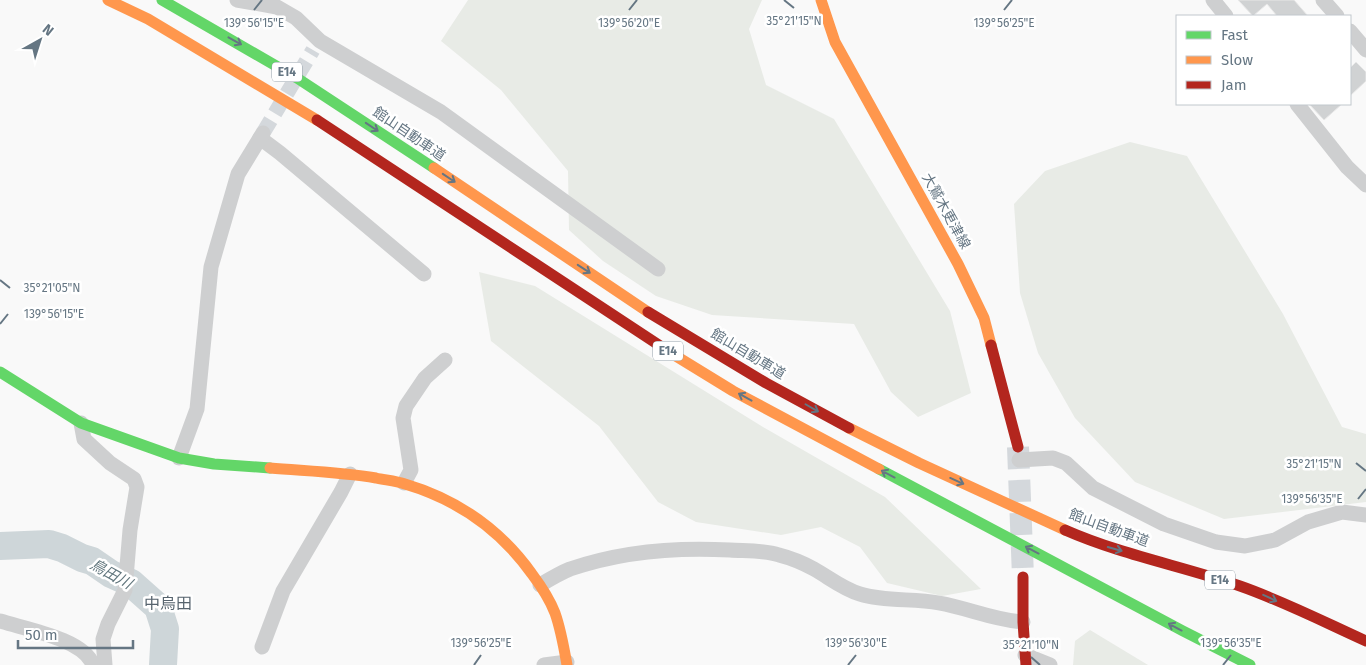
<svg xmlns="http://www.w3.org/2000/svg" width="1366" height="665" font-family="'Fira Sans','Noto Sans JP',sans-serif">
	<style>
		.green { fill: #e8ebe6 }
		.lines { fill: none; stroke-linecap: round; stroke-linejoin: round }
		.river { stroke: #ced6d9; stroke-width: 28 }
		.building { fill: #d0d2d3; stroke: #e8e8e8 }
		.street-tunnel { stroke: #d4d8dc; stroke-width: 15; stroke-dasharray: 15 8; stroke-linecap: butt }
		.secondary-tunnel { stroke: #d4d8dc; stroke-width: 22; stroke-dasharray: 22 11; stroke-linecap: butt }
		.street { stroke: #cecfd0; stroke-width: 15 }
		.fast { stroke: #63d668; stroke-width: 11 }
		.slow { stroke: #ff974d; stroke-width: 11 }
		.jam { stroke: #b3261e; stroke-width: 11 }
		.oneway { stroke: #657683 }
		.ticks { fill: none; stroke: #657683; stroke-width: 2 }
		.labels { text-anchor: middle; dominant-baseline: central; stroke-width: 5; stroke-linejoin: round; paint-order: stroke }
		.shield { fill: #fff; stroke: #939fa8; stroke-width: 1 }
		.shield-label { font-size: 12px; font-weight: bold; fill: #657683 }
		.street-label { font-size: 14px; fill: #657683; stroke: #fff }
		.water-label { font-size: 15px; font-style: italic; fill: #60757c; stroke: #fff }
		.quarter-label { font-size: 16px; fill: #57646e; stroke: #fff }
		.ticks-label { font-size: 12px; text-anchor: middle; fill: #657683; stroke: #fff; stroke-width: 5; stroke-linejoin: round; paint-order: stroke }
	</style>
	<rect width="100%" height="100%" fill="#f9f9f9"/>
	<g class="green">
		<polygon points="468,0 762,0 749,29 766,85 834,119 950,311 971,393 918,417 891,392 854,324 712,315 656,296 603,261 569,230 568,171 501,90 441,41"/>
		<polygon points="1130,142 1187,156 1283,314 1342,427 1366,434 1366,502 1224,519 1135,482 1075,418 1038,353 1020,293 1014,204 1045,171"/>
		<polygon points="479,272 535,286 763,427 885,497 981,589 942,596 887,583 860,547 821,527 781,535 696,522 658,502 599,426 491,341"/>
		<polygon points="1090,630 1148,665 1073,665 1075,641"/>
	</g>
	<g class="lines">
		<polyline class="river" points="0,546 49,544 62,548 82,558 92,561 111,574 131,583 158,607 165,629 163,665"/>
	</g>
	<g class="building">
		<polygon points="1238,0 1294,0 1308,16 1277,16 1267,4 1253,16"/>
		<polygon points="1356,62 1366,72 1366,81 1350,96 1350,68"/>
		<polygon points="1309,104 1342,104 1324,120"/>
	</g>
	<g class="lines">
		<polyline class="street-tunnel" points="263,133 313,50"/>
		<polyline class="secondary-tunnel" points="1018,447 1023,577"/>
		<g class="street">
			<polyline points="237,0 277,7 296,18 320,41 441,112 658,269"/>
			<polyline points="1213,0 1226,16"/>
			<polyline points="1323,0 1337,16"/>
			<polyline points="1350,31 1366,50"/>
			<polyline points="1297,104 1347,167 1366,185"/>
			<polyline points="260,138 280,153 424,274"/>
			<polyline points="81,423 84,439 110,463 134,479 137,487 130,530 125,590 108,624 103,639 105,665"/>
			<polyline points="179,458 197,409 211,267 238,174 263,133"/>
			<polyline points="1019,460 1053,458 1066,463 1093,488 1164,524 1216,542 1245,546 1275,540 1308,522 1342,512 1366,515"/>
			<polyline points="404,483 411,470 403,418 406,406 425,378 445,360"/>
			<path d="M540,585C550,579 560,573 570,569C622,551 676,547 730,550C746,551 764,550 779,555C791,558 803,563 814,569C830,578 843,589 860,594C886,602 913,598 939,603C968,608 993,620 1023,622"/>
			<path d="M0,621C25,629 84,639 93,665"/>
			<polyline points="262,647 283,591 341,492 350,474"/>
			<polyline points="1025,655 1050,665"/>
			<polyline points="544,665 567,662"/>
		</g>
		<g class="fast">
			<polyline points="162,0 297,78 434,168"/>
			<polyline points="0,372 81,423 179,458 214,464 270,468"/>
			<polyline points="879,469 1183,631 1250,665"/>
		</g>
		<g class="slow">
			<polyline points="108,0 148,19 317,120"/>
			<polyline points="821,0 835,42 958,264 984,318 991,345"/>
			<polyline points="434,168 648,312"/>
			<polyline points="671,353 733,391 879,469"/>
			<polyline points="849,428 919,463 1065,530"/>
			<path d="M270,468C305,471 341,472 376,478C385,480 396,481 405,484C459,500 500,529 532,574C541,586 550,600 555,613C561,630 564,648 567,665"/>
		</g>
		<g class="jam">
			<polyline points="317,120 671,353"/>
			<polyline points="648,312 766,383 849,428"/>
			<polyline points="991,345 1018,447"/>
			<path d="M1065,530C1122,555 1182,566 1240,586C1283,601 1324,622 1366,641"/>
			<polyline points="1023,577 1023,622 1026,665"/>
		</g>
	</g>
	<defs><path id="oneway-shaft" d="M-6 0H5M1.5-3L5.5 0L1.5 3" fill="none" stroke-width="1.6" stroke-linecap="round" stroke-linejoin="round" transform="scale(1.25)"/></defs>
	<g class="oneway">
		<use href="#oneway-shaft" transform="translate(235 41) rotate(29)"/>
		<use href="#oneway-shaft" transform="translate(372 127) rotate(34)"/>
		<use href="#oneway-shaft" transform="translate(449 178) rotate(34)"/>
		<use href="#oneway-shaft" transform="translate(584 269) rotate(33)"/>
		<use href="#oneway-shaft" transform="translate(745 397) rotate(-151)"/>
		<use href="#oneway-shaft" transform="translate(812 408) rotate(30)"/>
		<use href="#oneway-shaft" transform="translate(888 474) rotate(-152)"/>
		<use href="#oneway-shaft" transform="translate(957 481) rotate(24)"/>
		<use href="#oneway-shaft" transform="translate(1115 549) rotate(16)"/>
		<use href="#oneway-shaft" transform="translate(1032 550) rotate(-152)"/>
		<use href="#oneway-shaft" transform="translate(1270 598) rotate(25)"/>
		<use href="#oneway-shaft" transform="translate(1175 627) rotate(-152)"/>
	</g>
	<path class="ticks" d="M784,0L794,8M254,10L262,0M629,10L637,0M1004,10L1012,0M0,280L10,288M0,324L8,314M1356,463L1366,471M1358,499L1366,489M1031,657L1040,665M474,665L481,655M848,665L856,655M1223,665L1231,655"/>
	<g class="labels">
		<g class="shield">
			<rect x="272" y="62.5" width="30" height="19" rx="4"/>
			<rect x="653" y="341.5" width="30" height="19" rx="4"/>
			<rect x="1205" y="570.5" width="30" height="19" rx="4"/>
		</g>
		<g class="shield-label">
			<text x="287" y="72">E14</text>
			<text x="668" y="351">E14</text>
			<text x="1220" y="580">E14</text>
		</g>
		<g class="street-label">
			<text transform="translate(409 134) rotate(34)">館山自動車道</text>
			<text transform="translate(946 211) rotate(61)">大鷲木更津線</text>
			<text transform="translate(748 354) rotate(31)">館山自動車道</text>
			<text transform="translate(1109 528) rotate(20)">館山自動車道</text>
		</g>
		<g class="water-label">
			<text transform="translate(111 574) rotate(29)">鳥田川</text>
		</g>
		<g class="quarter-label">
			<text x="168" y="603">中烏田</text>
		</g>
	</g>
	<g class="ticks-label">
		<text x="794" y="25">35°21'15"N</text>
		<text x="254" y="27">139°56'15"E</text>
		<text x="629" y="27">139°56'20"E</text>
		<text x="1004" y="27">139°56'25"E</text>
		<text x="52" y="292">35°21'05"N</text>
		<text x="54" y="318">139°56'15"E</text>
		<text x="1314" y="468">35°21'15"N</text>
		<text x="1312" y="503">139°56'35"E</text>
		<text x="481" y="647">139°56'25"E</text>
		<text x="856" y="647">139°56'30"E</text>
		<text x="1231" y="647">139°56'35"E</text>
		<text x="1031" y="649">35°21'10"N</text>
	</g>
	<rect x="1176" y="15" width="175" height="90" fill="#ffffff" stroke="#c1c8cd"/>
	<rect x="1186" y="31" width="25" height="8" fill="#63d668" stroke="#c1c8cd"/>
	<text x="1221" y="40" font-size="15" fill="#657683">Fast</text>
	<rect x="1186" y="56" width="25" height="8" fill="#ff974d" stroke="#c1c8cd"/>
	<text x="1221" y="65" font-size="15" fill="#657683">Slow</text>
	<rect x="1186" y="81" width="25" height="8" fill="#b3261e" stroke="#c1c8cd"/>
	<text x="1221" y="90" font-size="15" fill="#657683">Jam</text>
	<g transform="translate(40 40) rotate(39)" stroke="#ffffff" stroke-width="4" paint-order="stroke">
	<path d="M0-4L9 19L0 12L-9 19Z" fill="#657683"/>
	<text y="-8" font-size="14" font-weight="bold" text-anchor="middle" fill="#657683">N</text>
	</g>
	<path d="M18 640v8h115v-8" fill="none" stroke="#657683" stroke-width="2.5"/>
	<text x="25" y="640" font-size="15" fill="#657683" stroke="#ffffff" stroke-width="4" paint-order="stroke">50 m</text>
</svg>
